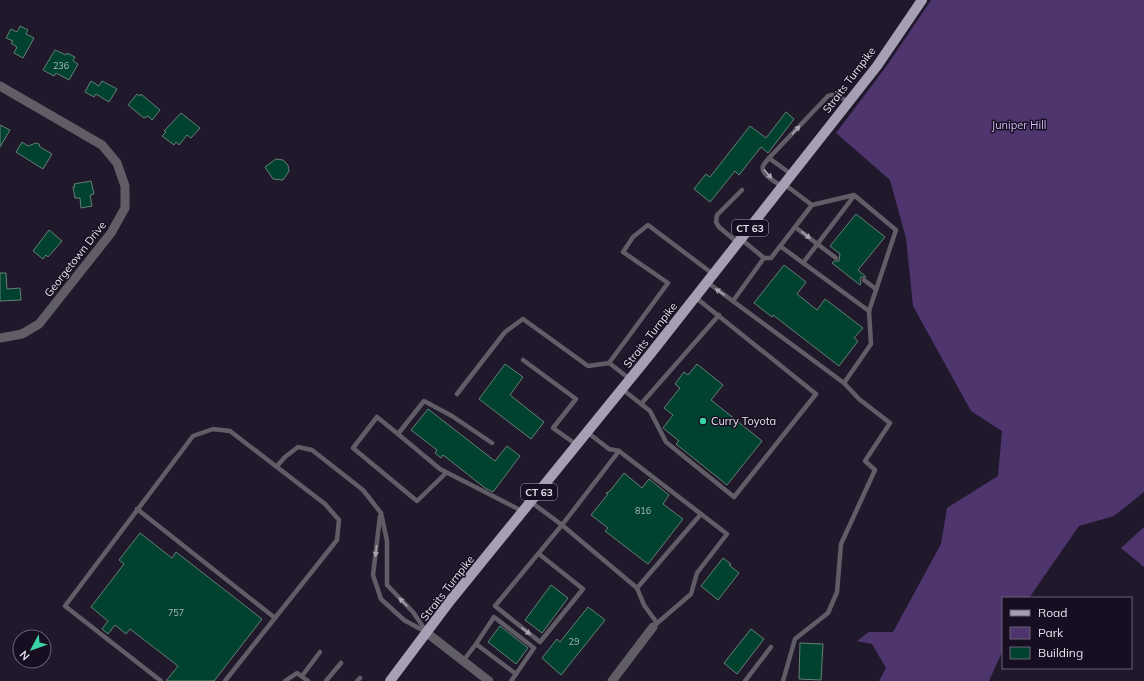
<svg xmlns="http://www.w3.org/2000/svg" width="1144" height="681" font-family="Mulish,sans-serif">
	<style>
		.green { fill: #4f356e }
		.building { fill: #00412f; stroke: #648074 }
		.lines { fill: none; stroke-linecap: round; stroke-linejoin: round }
		.lane { stroke: #615d67; stroke-width: 4.5 }
		.street { stroke: #615d67; stroke-width: 9 }
		.primary { stroke: #a79fb3; stroke-width: 10 }
		.oneway { fill: #aaa5b1 }
		.poi-dot { fill: #3bd4a4; stroke: #170f21; stroke-width: 1.5 }
		.labels { text-anchor: middle; dominant-baseline: central; stroke-width: 3; stroke-linejoin: round; paint-order: stroke }
		.number-label { font-size: 9px; fill: #acb8be }
		.shield { fill: #170f21; stroke: #a7a1b0; stroke-width: 1 }
		.shield-label { font-size: 10px; font-weight: bold; fill: #e5e0ed }
		.street-label { font-size: 11px; fill: #e5e0ed; stroke: #170f21 }
		.park-label { font-size: 11px; fill: #d0b8f4; stroke: #170f21 }
		.poi-label { font-size: 11px; fill: #e5e0ed; stroke: #170f21; text-anchor: start }
	</style>
	<rect width="100%" height="100%" fill="#20192b"/>
	<g class="green">
		<polygon points="931,0 1144,0 1144,492 1114,516 1079,526 1029,598 1003,598 1003,650 989,681 879,681 886,668 872,644 857,641 869,632 893,632 941,544 947,508 998,476 1002,431 971,411 913,306 906,238 890,180 836,133 888,64"/>
		<polygon points="1144,527 1144,567 1121,548"/>
	</g>
	<g class="building">
		<polygon points="20,26 28,30 26,34 34,38 23,58 14,53 17,47 11,43 13,41 6,38 11,29 17,32"/>
		<polygon points="55,50 66,55 67,53 75,57 73,61 78,64 69,80 56,73 54,76 43,70"/>
		<polygon points="91,81 99,86 102,81 117,89 109,102 96,94 94,97 85,92"/>
		<polygon points="137,94 140,96 141,94 160,110 152,120 148,116 144,118 128,105"/>
		<polygon points="786,112 794,119 768,153 761,147 739,175 735,171 710,202 694,189 706,174 710,177 750,126 766,138"/>
		<polygon points="181,113 200,128 191,138 187,135 179,145 176,142 174,145 162,136 166,132 164,131"/>
		<polygon points="0,125 10,130 0,147"/>
		<polygon points="22,142 28,146 36,143 39,144 40,147 52,154 43,169 16,152"/>
		<polygon points="276,159 283,160 288,165 289,171 283,180 273,179 265,167"/>
		<polygon points="91,181 94,194 90,195 92,206 81,208 80,198 75,198 73,187 75,187 74,184"/>
		<polygon points="856,214 885,237 858,270 866,277 861,277 860,280 861,283 860,285 832,263 834,261 839,261 840,254 830,246"/>
		<polygon points="49,230 62,241 48,257 46,255 43,259 33,251"/>
		<polygon points="784,265 806,282 797,294 817,310 825,299 863,328 854,338 858,341 839,366 773,315 772,317 754,303"/>
		<polygon points="0,273 6,273 7,289 20,288 21,300 0,301"/>
		<polygon points="505,364 523,377 510,395 544,422 531,439 479,399"/>
		<polygon points="697,364 723,385 711,400 762,441 727,485 676,444 679,441 663,428 673,415 664,408 680,388 675,384 684,372 688,375"/>
		<polygon points="428,409 495,461 507,446 520,456 493,492 485,488 443,455 441,458 435,453 437,450 411,430"/>
		<polygon points="624,473 642,488 649,479 669,495 663,504 683,519 648,564 605,531 608,528 591,515 608,494 606,493 610,491"/>
		<polygon points="140,533 172,558 176,552 262,619 214,681 166,681 178,666 130,629 126,634 115,625 108,634 102,629 108,621 91,607 124,564 119,560"/>
		<polygon points="723,558 731,564 729,565 739,573 718,600 701,586"/>
		<polygon points="551,585 568,598 542,633 525,620"/>
		<polygon points="588,607 605,620 561,675 542,658 557,639 560,642"/>
		<polygon points="500,626 528,648 516,664 488,642"/>
		<polygon points="751,629 764,639 737,674 724,663"/>
		<polygon points="800,643 823,644 821,680 799,679"/>
	</g>
	<g class="lines">
		<g class="lane">
			<path d="M769,158L828,96C836,92 841,98 848,102"/>
			<path d="M782,186C777,183 760,174 763,166C764,163 768,160 769,158L791,174"/>
			<polyline points="795,227 836,258"/>
			<polyline points="741,239 764,258 771,258 812,205 784,184"/>
			<polyline points="738,243 719,227 716,222 717,215 742,190"/>
			<polyline points="780,246 869,311"/>
			<polyline points="803,263 854,196"/>
			<polyline points="864,280 876,289"/>
			<polyline points="707,282 844,383"/>
			<polyline points="733,301 764,258"/>
			<polyline points="523,360 576,399 553,428 577,445"/>
			<polyline points="630,379 609,363 668,283 623,252 633,237 648,225 713,274"/>
			<polyline points="622,389 650,411 666,442 734,497 816,394 695,297"/>
			<polyline points="457,394 505,332 523,319 588,366 609,363"/>
			<polyline points="641,404 719,315"/>
			<polyline points="587,432 609,449 619,451 727,534 697,573 691,594 655,625"/>
			<polyline points="398,434 377,417 353,448 417,501 446,473"/>
			<polyline points="492,443 452,416 424,401 398,434 440,469 524,512"/>
			<polyline points="277,466 285,457 298,447 312,450 363,490 381,513 387,541 387,585 413,612 426,631"/>
			<polyline points="531,502 562,525 619,451"/>
			<polyline points="137,509 275,618"/>
			<polyline points="380,516 373,575 381,599 404,620 426,632"/>
			<polyline points="539,554 583,589 540,642 495,606 562,525 637,588 644,605 657,623"/>
			<polyline points="637,588 701,514"/>
			<polyline points="463,661 476,644 516,674 534,648 494,617 476,644"/>
			<polyline points="302,676 320,652"/>
			<polyline points="161,681 65,606 193,436 213,429 230,431 325,504 339,520 337,540 225,681"/>
			<polyline points="285,681 297,673 308,681"/>
			<polyline points="326,681 341,663"/>
			<polyline points="357,681 360,678"/>
			<polyline points="511,681 516,674"/>
			<polyline points="745,681 771,647"/>
			<polyline points="783,681 795,639 828,613 837,592 841,544 875,470 865,461 890,423 859,399 844,383 871,344 869,311 896,230 854,195 812,205"/>
		</g>
		<g class="street">
			<polyline points="0,86 102,145 117,163 125,186 125,208 111,233 39,324 22,334 0,338"/>
			<polyline points="427,633 489,681"/>
			<polyline points="612,681 653,627"/>
		</g>
		<polyline class="primary" points="390,681 450,601 652,352 877,66 922,0"/>
	</g>
	<defs><path id="oneway-solid" d="M-6-.8H1V-3.2L6.5 0L1 3.2V.8H-6Z"/></defs>
	<g class="oneway">
		<use href="#oneway-solid" transform="translate(796 130) rotate(-47)"/>
		<use href="#oneway-solid" transform="translate(768 174) rotate(48)"/>
		<use href="#oneway-solid" transform="translate(806 235) rotate(38)"/>
		<use href="#oneway-solid" transform="translate(720 292) rotate(-145)"/>
		<use href="#oneway-solid" transform="translate(376 551) rotate(97)"/>
		<use href="#oneway-solid" transform="translate(403 602) rotate(-134)"/>
		<use href="#oneway-solid" transform="translate(526 631) rotate(38)"/>
	</g>
	<circle class="poi-dot" cx="703" cy="421" r="4"/>
	<g class="labels">
		<g class="number-label">
			<text x="61" y="65">236</text>
			<text x="643" y="510">816</text>
			<text x="176" y="612">757</text>
			<text x="574" y="641">29</text>
		</g>
		<g class="shield">
			<rect x="732" y="220" width="36" height="16" rx="3"/>
			<rect x="521" y="484" width="36" height="16" rx="3"/>
		</g>
		<g class="shield-label">
			<text x="750" y="228">CT 63</text>
			<text x="539" y="492">CT 63</text>
		</g>
		<g class="street-label">
			<text transform="translate(849 80) rotate(-53)">Straits Turnpike</text>
			<text transform="translate(75 259) rotate(-52)">Georgetown Drive</text>
			<text transform="translate(650 335) rotate(-52)">Straits Turnpike</text>
			<text transform="translate(447 588) rotate(-52)">Straits Turnpike</text>
		</g>
		<g class="park-label">
			<text x="1019" y="125">Juniper Hill</text>
		</g>
		<g class="poi-label">
			<text x="711" y="421">Curry Toyota</text>
		</g>
	</g>
	<rect x="1002" y="597" width="130" height="72" fill="#170f21" stroke="#696373"/>
	<rect x="1010" y="610" width="20" height="6" fill="#a79fb3" stroke="#696373"/>
	<text x="1038" y="617" font-size="12" fill="#e5e0ed">Road</text>
	<rect x="1010" y="627" width="20" height="12" fill="#4f356e" stroke="#696373"/>
	<text x="1038" y="637" font-size="12" fill="#e5e0ed">Park</text>
	<rect x="1010" y="647" width="20" height="12" fill="#00412f" stroke="#696373"/>
	<text x="1038" y="657" font-size="12" fill="#e5e0ed">Building</text>
	<g transform="translate(32 649) rotate(229)"><circle r="19" fill="#170f21" stroke="#696373"/>
	<path d="M0-3L7 15L0 10L-7 15Z" fill="#3bd4a4"/>
	<text y="-6" font-size="11" font-weight="bold" text-anchor="middle" fill="#e5e0ed">N</text>
	</g>
</svg>
